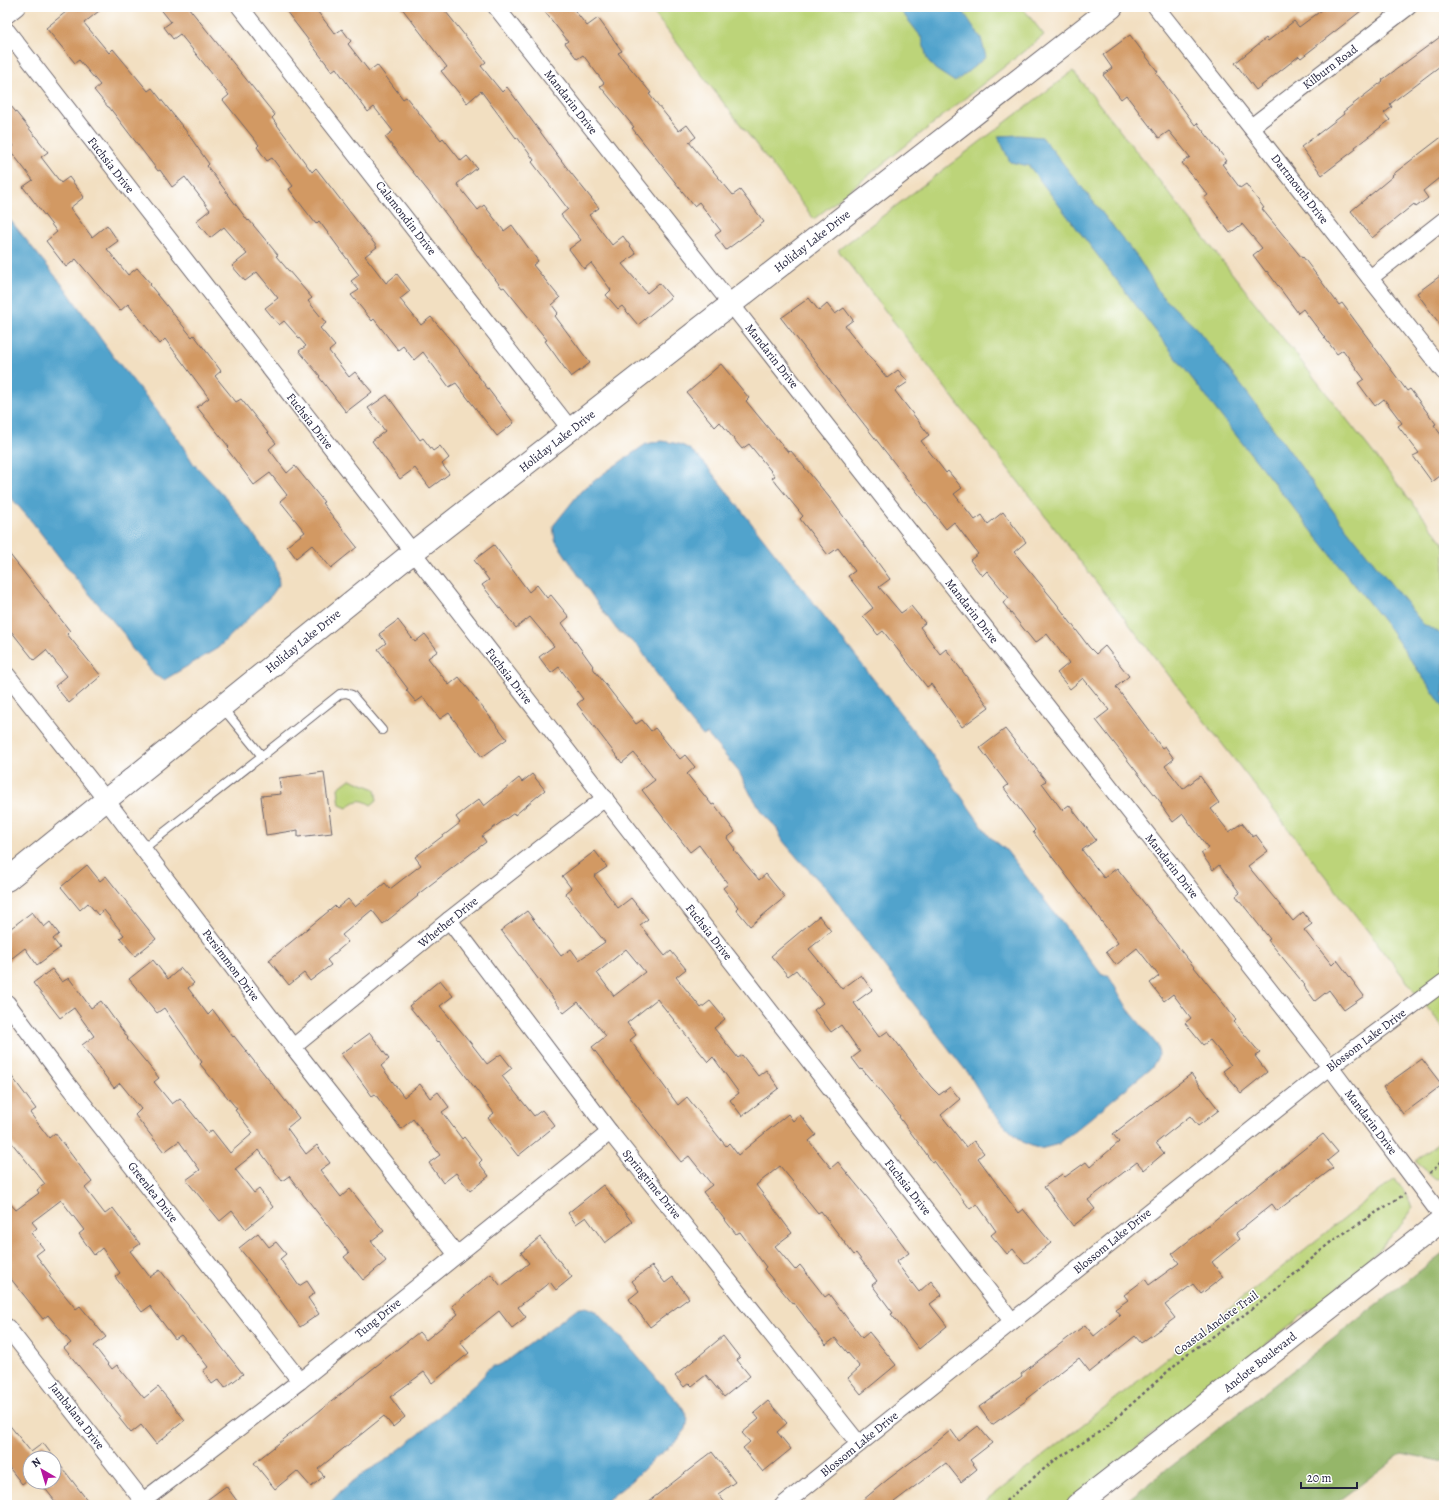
<svg xmlns="http://www.w3.org/2000/svg" width="1451" height="1512" font-family="Alegreya,serif">
	<style>
		.green { fill: #bcd479; stroke: #6f7b5a }
		.forest { fill: #95b669; stroke: #5c6c52 }
		.water { fill: #51a3cc; stroke: #3a6284 }
		.building { fill: #d29964; fill-rule: evenodd }
		.lines { fill: none; stroke-linecap: round; stroke-linejoin: round }
		.lane-casing { stroke: #6b646a; stroke-width: 10 }
		.street-casing { stroke: #6b646a; stroke-width: 18 }
		.secondary-casing { stroke: #6b646a; stroke-width: 24 }
		.path { stroke: #6b646a; stroke-width: 2.5; stroke-dasharray: 3 3; stroke-linecap: butt }
		.lane { stroke: #fff; stroke-width: 8 }
		.street { stroke: #fff; stroke-width: 16 }
		.secondary { stroke: #fff; stroke-width: 22 }
		.labels { text-anchor: middle; dominant-baseline: central; stroke-width: 3; stroke-linejoin: round; paint-order: stroke }
		.street-label { font-size: 12px; fill: #22223b; stroke: #fff }
	</style>
	<rect width="100%" height="100%" fill="#fff"/>
	<filter id="ink" filterUnits="userSpaceOnUse"><feTurbulence type="fractalNoise" baseFrequency=".025" numOctaves="2"/><feDisplacementMap in="SourceGraphic" scale="8" xChannelSelector="R" yChannelSelector="G"/><feConvolveMatrix kernelMatrix="1 2 1 2 8 2 1 2 1" color-interpolation-filters="sRGB"/></filter>
	<filter id="wash" filterUnits="userSpaceOnUse"><feTurbulence type="fractalNoise" baseFrequency=".012" numOctaves="4" result="noise"/><feDisplacementMap in="SourceGraphic" scale="16" xChannelSelector="R" yChannelSelector="G"/><feGaussianBlur stdDeviation="0.9" result="paint"/><feColorMatrix in="noise" values="0 0 0 0 0 0 0 0 0 0 0 0 0 0 0 0 0 1.4 0 .05"/><feComposite in="paint" operator="in"/></filter>
	<g filter="url(#wash)">
		<rect width="100%" height="100%" fill="#f2dfc1"/>
		<g class="green">
			<polygon points="649,7 1022,7 1044,35 814,219"/>
			<polygon points="1073,71 1444,543 1444,1029 838,250"/>
			<path d="M350,779L375,789L377,800L371,805C361,798 355,800 347,808L340,805L338,788Z"/>
			<polygon points="1444,1139 1444,1179 1437,1180 1415,1161"/>
			<polygon points="1395,1178 1413,1207 1398,1229 1355,1274 1177,1414 1065,1505 981,1505"/>
		</g>
		<polygon class="forest" points="1444,1252 1444,1462 1402,1453 1334,1505 1121,1505"/>
		<g class="water">
			<polygon points="898,7 960,7 981,38 986,57 955,82 935,69 927,59 922,38"/>
			<polygon points="1019,135 1042,137 1138,258 1161,295 1198,330 1251,398 1339,519 1423,624 1444,636 1444,708 1388,627 1220,415 1029,166 1010,162 998,136"/>
			<polygon points="7,216 65,288 113,356 148,399 179,440 193,463 226,498 274,562 278,572 279,585 271,596 218,648 164,680 154,675 146,664 132,649 124,634 73,575 33,523 7,493"/>
			<path d="M661,441C686,444 689,447 706,465L928,749L989,836L1006,850L1102,975H1108L1128,1009L1158,1046L1159,1055L1152,1067L1059,1144L1040,1149L1024,1143L1008,1129L989,1108L970,1076L885,967L828,890L800,861L783,841L776,827L766,817L751,795L739,772L707,734L703,736L676,703L639,647L617,630L597,603L555,540L553,526L581,491L607,471L646,444Z"/>
			<polygon points="586,1307 597,1312 620,1336 649,1370 683,1408 688,1419 686,1429 677,1441 655,1458 633,1480 601,1505 328,1505 342,1490 365,1472 383,1462 418,1435 474,1385 485,1374 486,1370 493,1366 497,1366 507,1361 576,1309"/>
		</g>
		<g id="blocks">
			<g class="building">
				<polygon points="72,7 104,7 84,23 109,53 113,49 148,91 152,88 186,131 209,164 207,166 248,221 249,220 278,255 276,256 312,298 308,301 326,323 320,328 335,346 329,351 349,377 355,372 372,392 346,412 319,377 320,376 299,351 306,346 284,321 279,325 265,308 278,298 257,272 245,281 232,266 247,254 224,227 210,238 196,221 210,210 185,177 172,187 160,170 158,171 109,107 108,107 94,90 100,85 79,60 75,63 46,28"/>
				<polygon points="159,7 188,7 275,115 272,118 312,172 316,168 377,247 365,256 386,283 397,274 410,291 400,299 421,325 431,317 453,343 514,423 497,436 456,383 449,387 423,352 414,360 403,346 398,350 374,319 372,321 351,295 359,290 351,281 359,275 319,221 316,224 289,189 293,186 272,158 267,161 257,147 259,145 223,100 229,95 180,34 173,39 164,27 171,22"/>
				<polygon points="283,7 314,7 335,34 342,29 351,41 348,44 369,71 377,65 403,99 406,97 441,140 443,138 461,161 467,156 477,168 457,184 478,210 484,205 504,231 512,225 538,261 533,265 560,298 552,305 558,313 555,316 590,363 571,377 545,341 547,340 504,287 502,288 436,201 385,137 393,131 374,107 368,112 336,68 332,71"/>
				<polygon points="401,7 442,7 486,62 481,66 502,92 507,87 567,168 599,208 589,215 612,245 623,236 636,254 622,264 647,293 659,283 671,297 638,325 622,306 618,309 606,295 611,290 591,263 584,269 569,249 581,240 561,215 568,209 532,162 534,160 517,137 516,138 481,91 467,103 441,71 447,67"/>
				<polygon points="541,7 572,7 587,26 598,18 622,51 618,53 651,93 649,94 679,131 687,125 696,137 689,142 733,195 740,190 764,222 726,250 715,235 721,231 699,202 694,206 632,128 634,127 600,86 604,83 583,55 577,59 565,43 568,41"/>
				<polygon points="1326,7 1366,7 1301,58 1299,56 1256,90 1235,63 1266,38 1268,41 1294,21 1299,27"/>
				<polygon points="1444,34 1444,63 1390,104 1392,107 1384,113 1390,120 1355,147 1356,149 1322,175 1301,147 1344,114 1343,112 1383,81 1382,80"/>
				<polygon points="1130,35 1158,72 1156,73 1195,125 1197,123 1227,161 1222,164 1240,188 1246,184 1264,208 1262,209 1302,258 1303,257 1339,305 1342,303 1407,391 1410,389 1436,424 1434,425 1444,439 1444,473 1432,482 1413,456 1419,453 1398,426 1402,423 1384,399 1375,406 1358,383 1364,379 1343,350 1337,354 1303,309 1298,313 1267,271 1266,272 1253,255 1262,248 1242,224 1230,233 1204,198 1208,195 1182,163 1190,157 1169,131 1159,138 1126,95 1121,99 1103,75 1112,68 1103,55"/>
				<polygon points="7,101 48,152 41,157 61,183 69,177 84,197 70,208 92,237 107,225 118,241 107,249 128,275 137,268 151,284 150,285 192,337 194,335 221,371 215,376 236,402 241,399 276,443 269,449 287,473 295,466 324,502 322,503 357,547 331,568 312,545 296,558 287,546 305,532 280,501 287,495 270,473 254,485 227,449 229,447 197,407 209,398 165,339 160,344 128,304 120,311 76,259 66,267 46,241 57,232 23,187 33,180 9,149 13,146 7,138"/>
				<polygon points="1444,135 1444,174 1423,191 1428,198 1416,207 1414,204 1372,238 1351,211 1393,176 1392,175"/>
				<polygon points="1444,273 1444,330 1417,293"/>
				<polygon points="809,298 819,311 827,304 835,314 844,308 853,320 845,326 887,378 898,370 908,382 895,391 929,435 921,441 946,473 948,471 962,488 954,494 975,520 982,515 988,524 1003,512 1026,542 1014,552 1056,603 1089,647 1096,654 1105,646 1129,676 1116,687 1162,748 1165,746 1174,759 1165,766 1183,789 1200,776 1219,803 1211,809 1229,832 1242,823 1253,837 1256,835 1268,851 1248,866 1293,921 1303,912 1312,924 1304,930 1332,965 1337,960 1364,996 1344,1010 1329,990 1315,1001 1304,986 1305,985 1268,940 1270,939 1236,896 1240,893 1219,865 1213,870 1201,853 1208,848 1183,814 1173,822 1161,805 1162,804 1096,720 1109,710 1083,678 1070,689 1057,673 1069,663 1047,634 1035,643 1003,603 1009,598 987,571 982,576 970,560 978,554 954,522 946,529 781,318"/>
				<polygon points="721,364 749,398 746,401 788,452 791,451 829,497 890,579 879,587 901,613 911,606 925,623 920,627 940,654 946,649 989,707 962,727 931,684 927,687 883,631 878,635 863,616 873,608 848,576 855,571 838,548 828,555 800,519 803,516 772,478 775,476 749,444 742,449 720,422 715,427 687,393"/>
				<polygon points="387,395 420,440 423,438 433,451 440,446 449,458 442,464 449,474 430,488 415,468 400,479 372,441 385,431 368,408"/>
				<polygon points="494,545 529,592 537,585 547,598 551,595 569,617 562,623 593,666 592,667 636,724 642,720 651,731 655,728 680,759 685,755 695,767 687,774 712,805 714,804 735,832 727,838 735,849 734,850 759,880 766,874 785,897 750,926 736,909 738,907 723,888 728,884 699,845 690,852 642,790 655,780 634,753 622,763 577,704 583,699 559,667 551,673 539,657 554,646 530,617 516,628 482,585 489,580 474,560"/>
				<polygon points="7,551 70,631 67,634 101,676 69,703 55,686 67,676 46,650 34,660 7,626"/>
				<polygon points="398,620 415,642 425,634 438,651 428,658 449,685 459,677 507,739 482,757 449,713 440,719 423,697 416,702 406,690 408,689 378,649 386,643 379,634"/>
				<polygon points="1005,729 1046,781 1042,783 1062,810 1069,805 1096,840 1082,850 1104,878 1117,868 1182,952 1223,1003 1236,1020 1234,1022 1260,1053 1255,1056 1267,1072 1241,1093 1223,1071 1231,1065 1210,1040 1203,1045 1185,1023 1191,1018 1173,994 1164,1001 1150,983 1159,976 1137,948 1116,965 1106,952 1118,943 1033,832 1035,830 1004,788 1008,785 980,748"/>
				<polygon points="324,772 332,833 298,837 298,830 266,835 261,796 281,794 279,778"/>
				<polygon points="532,774 545,790 515,815 514,813 482,836 486,842 417,895 418,896 383,924 372,910 342,935 348,942 327,960 331,965 310,981 304,973 289,985 269,960 335,906 337,908 348,899 355,907 385,883 390,889 421,865 415,857 460,823 456,817 479,799 484,806 519,778 522,782"/>
				<path d="M595,851L607,867L594,876L618,908L631,898L648,919L640,925L665,956L671,951L686,969L676,977L701,1008L710,1001L725,1019L714,1028L738,1058L742,1055L758,1076L766,1070L779,1088L742,1116L730,1100L739,1093L713,1057L708,1062L657,999L627,1023L636,1035L630,1040L678,1105L687,1097L726,1146L729,1143L738,1155L788,1114L793,1121L800,1115L816,1135L809,1141L831,1168L838,1162L875,1207L909,1253L896,1262L919,1292L931,1281L942,1295L930,1304L947,1326L919,1349L891,1314L893,1313L872,1285L877,1281L856,1253L854,1255L821,1211L818,1213L780,1166L756,1185L792,1233L775,1246L795,1270L800,1265L825,1297L829,1294L862,1338L869,1332L896,1365L861,1394L848,1378L860,1367L835,1338L826,1345L794,1303L793,1304L764,1269L766,1267L740,1232L736,1234L703,1192L712,1185L689,1156L681,1162L652,1126L592,1047L606,1036L578,1002L564,1013L501,930L527,911L561,956L571,949L579,960L605,942L565,893L571,888L562,876ZM626,949L645,972L614,996L597,973Z"/>
				<polygon points="87,865 100,881 106,876 156,939 135,956 120,938 124,935 104,910 98,915 88,903 80,910 61,887"/>
				<polygon points="32,912 44,927 50,922 59,934 53,939 60,948 37,965 25,948 7,962 7,931"/>
				<polygon points="819,916 831,931 809,949 842,989 861,975 872,990 854,1003 879,1037 888,1031 930,1086 939,1095 950,1087 960,1099 941,1115 966,1147 974,1141 984,1153 978,1158 1018,1213 1023,1209 1051,1243 1025,1264 1013,1249 1007,1254 991,1235 996,1231 977,1204 970,1209 934,1161 932,1162 920,1145 899,1117 900,1116 862,1069 861,1070 852,1058 860,1052 841,1025 831,1032 814,1010 823,1003 796,970 788,976 771,956"/>
				<polygon points="153,960 168,979 181,968 194,983 188,988 208,1015 213,1010 233,1037 234,1036 299,1118 287,1128 306,1154 317,1145 330,1163 320,1170 341,1197 350,1189 384,1231 371,1241 386,1261 363,1280 344,1257 349,1253 289,1176 282,1181 259,1150 235,1169 254,1193 259,1189 273,1207 246,1229 232,1211 220,1221 186,1180 200,1170 179,1141 164,1152 135,1115 141,1109 120,1083 114,1088 82,1045 94,1036 74,1008 60,1018 33,983 52,969 62,982 69,978 91,1008 101,1001 128,1038 127,1039 159,1078 154,1082 172,1104 180,1098 208,1133 212,1130 230,1153 253,1133 235,1110 237,1109 200,1064 202,1062 164,1008 157,1013 129,979"/>
				<polygon points="440,980 453,996 440,1006 470,1042 487,1064 501,1054 512,1068 502,1076 534,1116 542,1110 555,1126 518,1156 488,1118 494,1113 439,1041 438,1042 409,1006"/>
				<polygon points="370,1033 389,1059 381,1066 404,1097 420,1084 430,1098 438,1092 449,1107 442,1112 462,1139 464,1137 482,1160 479,1163 489,1176 470,1191 456,1173 443,1183 429,1163 440,1155 413,1119 401,1129 375,1094 372,1096 341,1054"/>
				<polygon points="1422,1059 1442,1085 1403,1114 1383,1087"/>
				<polygon points="7,1070 36,1109 30,1113 49,1138 55,1133 92,1182 85,1188 105,1214 113,1208 140,1244 130,1251 150,1277 160,1270 243,1374 225,1388 219,1379 212,1384 203,1371 208,1367 189,1342 188,1343 181,1335 175,1339 150,1306 142,1312 115,1277 120,1273 102,1248 94,1255 79,1234 84,1230 61,1200 32,1222 37,1228 31,1233 44,1249 36,1255 51,1275 49,1276 76,1309 80,1306 106,1337 94,1346 112,1369 117,1365 144,1398 158,1387 185,1420 156,1444 141,1425 131,1433 119,1418 121,1417 64,1348 71,1343 48,1315 43,1319 7,1274 7,1200 16,1210 39,1193 37,1190 45,1184 7,1137"/>
				<polygon points="1191,1074 1219,1110 1198,1126 1190,1116 1156,1143 1164,1153 1144,1170 1137,1162 1088,1200 1095,1209 1073,1226 1044,1187 1062,1174 1065,1177 1086,1162 1090,1167 1119,1142 1113,1134"/>
				<polygon points="1323,1134 1338,1152 1327,1161 1333,1168 1277,1211 1272,1204 1236,1233 1240,1239 1212,1262 1223,1277 1201,1294 1193,1284 1165,1305 1175,1318 1141,1343 1135,1336 1090,1372 1079,1358 1026,1399 1027,1400 992,1425 979,1407 1022,1376 1021,1374 1085,1325 1094,1336 1120,1315 1115,1309 1128,1300 1124,1295 1145,1279 1149,1285 1179,1263 1172,1254"/>
				<polygon points="603,1185 632,1222 605,1243 586,1217 576,1224 568,1213"/>
				<polygon points="258,1233 269,1247 276,1242 286,1254 280,1259 299,1286 307,1281 315,1293 308,1298 319,1314 300,1327 268,1283 239,1248"/>
				<polygon points="540,1237 572,1277 556,1290 550,1282 518,1307 526,1317 512,1328 499,1311 460,1342 469,1353 432,1383 424,1372 390,1397 405,1417 393,1427 384,1416 318,1469 324,1476 311,1487 297,1471 275,1489 254,1463 419,1332 426,1340 458,1314 452,1306 491,1274 501,1286 529,1263 521,1253"/>
				<polygon points="652,1266 665,1283 673,1277 689,1298 650,1327 629,1299 639,1291 632,1281"/>
				<polygon points="723,1336 740,1358 737,1360 750,1376 724,1397 706,1375 692,1386 689,1383 684,1387 675,1376"/>
				<polygon points="768,1401 787,1423 777,1432 791,1449 763,1472 743,1448 750,1442 742,1433 759,1419 754,1413"/>
				<polygon points="7,1422 31,1452 43,1443 91,1505 58,1505 40,1482 54,1482 54,1458 30,1458 30,1478 22,1484 7,1465"/>
				<polygon points="978,1426 992,1443 970,1460 977,1469 961,1482 946,1463 890,1505 857,1505 887,1480 932,1446 951,1430 959,1441"/>
				<polygon points="712,1452 735,1482 718,1494 727,1505 644,1505"/>
				<polygon points="226,1486 240,1505 200,1505"/>
			</g>
		</g>
	</g>
	<g filter="url(#ink)">
		<use href="#blocks" fill-opacity="0" stroke="#6b646a" stroke-width="1"/>
		<g class="lines">
			<g class="lane-casing">
				<g id="lane">
					<polyline points="222,707 262,756 340,694 346,693 352,695 382,730"/>
					<polyline points="143,849 262,756"/>
				</g>
			</g>
			<g class="street-casing">
				<g id="street">
					<polyline points="240,7 571,430"/>
					<polyline points="496,7 731,304 1330,1067 1444,1219"/>
					<polyline points="1156,7 1444,372"/>
					<polyline points="7,15 17,7"/>
					<path d="M7,31C341,462 677,891 1012,1321"/>
					<polyline points="1251,127 1408,7"/>
					<polyline points="1370,278 1444,220"/>
					<polyline points="7,675 106,800 293,1047 457,1255"/>
					<polyline points="449,920 610,1132 859,1444"/>
					<polyline points="7,1003 66,1082 300,1381"/>
					<polyline points="293,1047 449,920 605,798"/>
					<polyline points="7,1327 146,1505"/>
					<polyline points="143,1501 300,1381 610,1132"/>
					<polyline points="783,1505 1330,1067 1444,982"/>
				</g>
			</g>
			<g class="secondary-casing">
				<g id="secondary">
					<polyline points="7,880 412,553 1112,7"/>
					<polyline points="1077,1505 1444,1219"/>
				</g>
			</g>
			<g class="path">
				<polyline points="1430,1173 1444,1159"/>
				<polyline points="1001,1505 1051,1463 1104,1429 1187,1354 1240,1318 1283,1284 1332,1241 1405,1194"/>
			</g>
			<use href="#lane" class="lane"/>
			<use href="#street" class="street"/>
			<use href="#secondary" class="secondary"/>
		</g>
	</g>
	<g class="labels">
		<g class="street-label">
			<text transform="translate(1330 67) rotate(-37)">Kilburn Road</text>
			<text transform="translate(571 102) rotate(52)">Mandarin Drive</text>
			<text transform="translate(111 165) rotate(52)">Fuchsia Drive</text>
			<text transform="translate(1300 189) rotate(52)">Dartmouth Drive</text>
			<text transform="translate(406 218) rotate(52)">Calamondin Drive</text>
			<text transform="translate(812 241) rotate(-38)">Holiday Lake Drive</text>
			<text transform="translate(772 356) rotate(52)">Mandarin Drive</text>
			<text transform="translate(310 421) rotate(52)">Fuchsia Drive</text>
			<text transform="translate(557 441) rotate(-38)">Holiday Lake Drive</text>
			<text transform="translate(972 611) rotate(52)">Mandarin Drive</text>
			<text transform="translate(303 641) rotate(-39)">Holiday Lake Drive</text>
			<text transform="translate(509 676) rotate(52)">Fuchsia Drive</text>
			<text transform="translate(1172 866) rotate(52)">Mandarin Drive</text>
			<text transform="translate(448 922) rotate(-39)">Whether Drive</text>
			<text transform="translate(709 932) rotate(52)">Fuchsia Drive</text>
			<text transform="translate(231 965) rotate(53)">Persimmon Drive</text>
			<text transform="translate(1366 1040) rotate(-37)">Blossom Lake Drive</text>
			<text transform="translate(1371 1122) rotate(53)">Mandarin Drive</text>
			<text transform="translate(652 1184) rotate(51)">Springtime Drive</text>
			<text transform="translate(908 1187) rotate(52)">Fuchsia Drive</text>
			<text transform="translate(153 1192) rotate(52)">Greenlea Drive</text>
			<text transform="translate(1112 1241) rotate(-39)">Blossom Lake Drive</text>
			<text transform="translate(378 1318) rotate(-39)">Tung Drive</text>
			<text transform="translate(1216 1323) rotate(-36)">Coastal Anclote Trail</text>
			<text transform="translate(1260 1362) rotate(-38)">Anclote Boulevard</text>
			<text transform="translate(77 1416) rotate(52)">Jambalana Drive</text>
			<text transform="translate(859 1444) rotate(-39)">Blossom Lake Drive</text>
		</g>
	</g>
	<rect width="1451" height="1512" fill="none" stroke="#fff" stroke-width="24"/>
	<g transform="translate(42 1470) rotate(322)"><circle r="19" fill="#ffffff" stroke="#a7a7b1"/>
	<path d="M0-3L7 15L0 10L-7 15Z" fill="#b5179e"/>
	<text y="-6" font-size="11" font-weight="bold" text-anchor="middle" fill="#22223b">N</text>
	</g>
	<path d="M1301 1482v6h56v-6" fill="none" stroke="#22223b" stroke-width="2"/>
	<text x="1307" y="1482" font-size="12" fill="#22223b" stroke="#ffffff" stroke-width="3" paint-order="stroke">20 m</text>
</svg>
